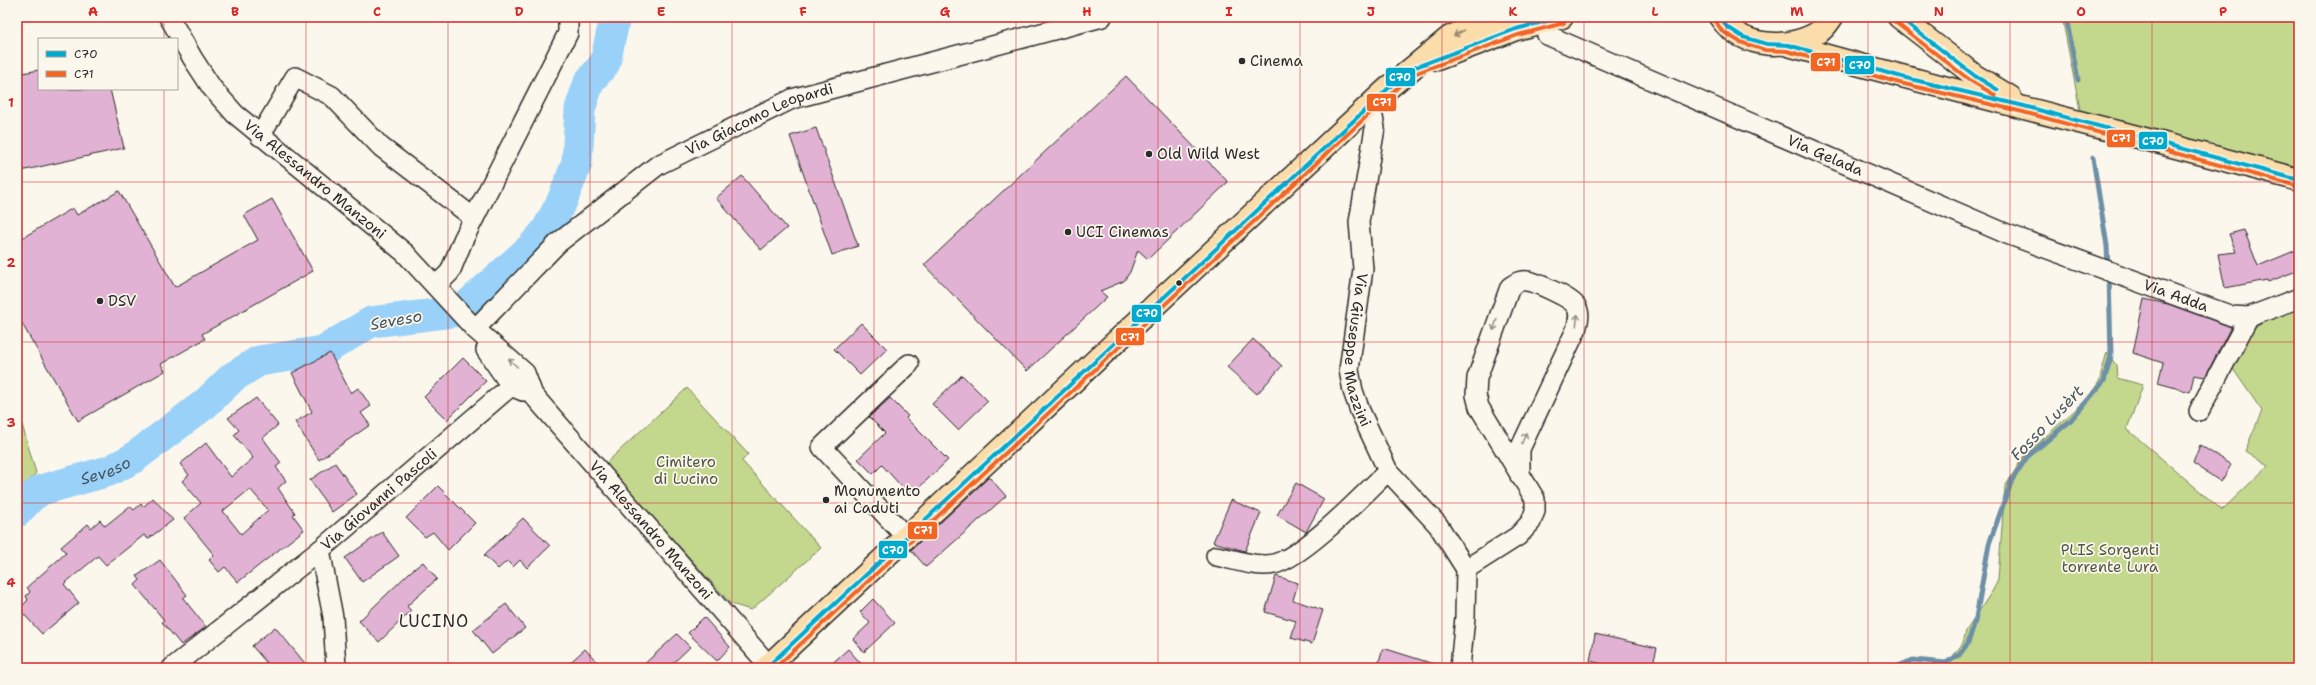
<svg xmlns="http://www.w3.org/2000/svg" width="2316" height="685" font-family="'Shantell Sans',sans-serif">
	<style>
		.green { fill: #c3d88d; stroke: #77825c }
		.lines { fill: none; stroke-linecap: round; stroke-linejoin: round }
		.stream { stroke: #6d8fa7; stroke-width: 5 }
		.river { stroke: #99d1f9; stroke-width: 31 }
		.building { fill: #e1b2d3; stroke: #2b2b2b; fill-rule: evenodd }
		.minor-casing { stroke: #2b2b2b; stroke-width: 22 }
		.primary-casing { stroke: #2b2b2b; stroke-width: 25 }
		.minor { stroke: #fbf7ec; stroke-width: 19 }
		.primary { stroke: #faddab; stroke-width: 22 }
		.bus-1-casing { stroke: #fbf7ec; stroke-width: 7 }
		.bus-2-casing { stroke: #fbf7ec; stroke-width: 7 }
		.bus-1 { stroke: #00a9ce; stroke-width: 4 }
		.bus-2 { stroke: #f26522; stroke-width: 4 }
		.oneway { stroke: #92846b }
		.oneway2 { stroke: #93918c }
		.grid { fill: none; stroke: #d62828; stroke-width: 1; stroke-opacity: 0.55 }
		.poi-dot { fill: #2b2b2b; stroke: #fbf7ec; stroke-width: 1.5 }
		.labels { text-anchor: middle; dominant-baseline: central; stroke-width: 3.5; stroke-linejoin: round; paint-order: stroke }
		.poi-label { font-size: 15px; fill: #2b2b2b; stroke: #fbf7ec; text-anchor: start }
		.street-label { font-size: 15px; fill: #2b2b2b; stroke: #fbf7ec }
		.park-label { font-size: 15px; fill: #515644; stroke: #fbf7ec }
		.water-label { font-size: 16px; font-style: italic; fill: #46545e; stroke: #fbf7ec }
		.quarter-label { font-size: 17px; letter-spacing: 1px; fill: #2b2b2b; stroke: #fbf7ec }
		.line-badge { stroke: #fbf7ec; stroke-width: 1.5 }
		.badge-label { font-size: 11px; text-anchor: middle; font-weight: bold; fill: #fff }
		.neatline { fill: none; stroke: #d62828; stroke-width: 1.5 }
		.grid-label { font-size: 13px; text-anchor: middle; font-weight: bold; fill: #d62828 }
	</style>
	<rect width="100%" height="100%" fill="#fbf7ec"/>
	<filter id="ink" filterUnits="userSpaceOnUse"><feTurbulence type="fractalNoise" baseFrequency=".025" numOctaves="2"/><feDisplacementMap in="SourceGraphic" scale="8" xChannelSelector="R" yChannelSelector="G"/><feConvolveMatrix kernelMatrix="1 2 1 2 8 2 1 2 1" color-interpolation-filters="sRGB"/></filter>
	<g filter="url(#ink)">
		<g class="green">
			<polygon points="2062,17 2299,17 2299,174 2081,115"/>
			<polygon points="2299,299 2299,668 1944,668 1963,643 1966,631 1993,590 1998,579 2005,487 2023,457 2086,400 2099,382 2107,352 2116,365 2117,378 2143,385 2127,429 2222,510 2268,466 2245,451 2262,411 2233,369 2254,329 2286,304"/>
			<polygon points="687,388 748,454 742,461 821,548 751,610 731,604 605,464"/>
			<polygon points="17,407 36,473 17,494"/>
		</g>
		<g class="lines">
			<g class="stream">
				<polyline points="2066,17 2078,80"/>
				<polyline points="2093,158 2107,246 2108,267"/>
				<polyline points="1893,668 1913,660 1946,663 1959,655 1968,643 1976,618 1989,544 2012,480 2027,457 2070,421 2104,381 2111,356 2109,275"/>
			</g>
			<path class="river" id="s1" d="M17,512L30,498L41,490L109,471L132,459L205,404L233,377L259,361L323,351L371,322L461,311L531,248L546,231L562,201L577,163L580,109L589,82L605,63L615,17"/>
		</g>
		<g class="building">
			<polygon points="39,70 39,89 110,89 124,148 21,171 17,154 17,106 20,106 17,93 17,74"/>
			<polygon points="1126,76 1228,182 1148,259 1138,250 1130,272 1124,281 1100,291 1107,297 1027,371 924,265"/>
			<polygon points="816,128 858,246 832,255 790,136"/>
			<polygon points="742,176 787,228 761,250 716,198"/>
			<polygon points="119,191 175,287 258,240 244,215 272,199 313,271 202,334 205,339 161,364 165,371 78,421 17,315 17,241 73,208 77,215"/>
			<polygon points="2244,230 2258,266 2299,249 2299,270 2268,282 2267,280 2225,288 2218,254 2236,252 2229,234"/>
			<polygon points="2144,299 2168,304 2231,327 2205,377 2194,375 2190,392 2158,383 2163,363 2133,353"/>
			<polygon points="861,323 887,349 860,375 834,349"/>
			<polygon points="1253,339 1282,366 1257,394 1227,367"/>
			<polygon points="330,353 351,393 358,388 371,406 361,413 370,425 319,460 295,422 312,412 292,373"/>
			<polygon points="463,358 486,381 447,420 424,397"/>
			<polygon points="962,375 988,401 958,430 932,404"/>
			<path d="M256,398L278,425L263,438L281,463L276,467L286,481L278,488L295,513L293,515L304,530L238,582L225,567L219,572L209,560L214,555L184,518L201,503L182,481L189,475L180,464L206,443L231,477L253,458L234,435L239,430L228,418ZM250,489L268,510L241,534L223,511Z"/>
			<polygon points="890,398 908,416 906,418 948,460 910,496 882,465 873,474 858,459 885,433 869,417"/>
			<polygon points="2200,445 2231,465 2221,482 2193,463"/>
			<polygon points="335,463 357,494 332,512 310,480"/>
			<polygon points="989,477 1006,496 926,567 911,550"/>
			<polygon points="1296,483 1324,499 1306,532 1277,515"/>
			<polygon points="438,486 475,523 448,550 433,532 425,537 406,518"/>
			<polygon points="153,498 173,520 148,539 144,535 106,565 98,556 64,584 79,603 42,634 19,609 28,600 26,596 30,592 27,587 66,553 61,547 88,524 91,528 100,520 105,526 130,506 134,510 141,504 143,507"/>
			<polygon points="1231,500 1261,513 1245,551 1213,542"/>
			<polygon points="523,518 550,546 527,568 520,560 513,567 507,561 498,569 484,555"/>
			<polygon points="382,532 399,556 362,582 345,558"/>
			<polygon points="160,560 187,595 183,598 206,627 181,645 162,622 164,620 135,585 140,580 137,576"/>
			<polygon points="423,562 437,579 407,606 411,611 379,642 359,621 410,572"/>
			<polygon points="1276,576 1298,583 1293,600 1323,610 1312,644 1291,638 1296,621 1265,612"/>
			<polygon points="873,599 895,623 864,652 853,639 870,623 860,612"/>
			<polygon points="506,604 525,628 492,654 473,630"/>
			<polygon points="704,617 730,647 717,661 688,633"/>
			<polygon points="275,627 309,668 271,668 252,646"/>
			<polygon points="677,634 690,647 668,668 640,668"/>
			<polygon points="1595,634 1657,648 1652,668 1620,668 1590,661"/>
			<polygon points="1383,648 1437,665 1437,668 1377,668"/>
			<polygon points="585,649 603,668 564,668"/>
			<polygon points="848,649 865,668 827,668"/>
		</g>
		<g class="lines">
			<g class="minor-casing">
				<g id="minor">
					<path id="s2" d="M169,17L193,59L212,88L235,114L405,253L475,329L525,373L533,395L771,668"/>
					<path id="s3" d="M1547,35L2007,234L2232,316L2249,317L2299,298"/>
					<path id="s4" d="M1367,108L1373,117L1375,128L1359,222L1363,269L1349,370L1353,391L1360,411L1388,471L1438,525L1466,569L1465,617L1460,668"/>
					<polyline points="260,136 295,77 332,96 381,147 474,218"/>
					<polyline points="436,286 450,272 463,240 568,33 568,17"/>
					<path id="s5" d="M475,329L558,243L658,165L792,99L1102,17"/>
					<polyline points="486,350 511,386 523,391"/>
					<polyline points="2199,411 2249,317"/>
					<polyline points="906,537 822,447 909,364"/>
					<path d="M1216,556C1233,559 1257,568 1274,564C1305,556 1363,495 1388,471"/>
					<path d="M1466,569L1518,536L1531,522L1535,511V499L1479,407L1476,395L1477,378L1510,287C1516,283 1519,280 1527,281C1536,282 1571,298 1576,306C1581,314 1578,322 1576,330L1520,449V476"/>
					<polyline points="172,668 320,550"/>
					<path id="s6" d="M336,668L333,617L320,550L511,386"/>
				</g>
			</g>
			<g class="primary-casing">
				<g id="primary">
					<path d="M1720,17C1741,49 1791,51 1820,31C1825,28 1829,21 1832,17"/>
					<polyline points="1899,17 1975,76 2010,97"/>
					<path d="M1788,45C1957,93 2129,133 2299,180"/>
					<polyline points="1437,59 1516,29 1562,17"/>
					<polyline points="766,668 1387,89 1450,37 1494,17"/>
				</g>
			</g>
			<use href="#minor" class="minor"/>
			<use href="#primary" class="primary"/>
			<g class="bus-1-casing">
				<g id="bus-1">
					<polyline points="1720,17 1726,26 1743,37 1767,44 1788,45 1902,77 2024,106 2299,180"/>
					<polyline points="1899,17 1975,76 1998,90"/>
					<polyline points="766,668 1408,70 1516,29 1562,17"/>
				</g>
			</g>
			<g class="bus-2-casing">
				<g id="bus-2">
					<polyline points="1715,20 1722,31 1740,42 1765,50 1787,51 1900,83 2023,112 2297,186"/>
					<polyline points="1895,22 1971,81 1995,95"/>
					<polyline points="775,668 1411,75 1518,35 1564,23"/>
				</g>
			</g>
			<use href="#bus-1" class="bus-1"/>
			<use href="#bus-2" class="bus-2"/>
		</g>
		<defs><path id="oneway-shaft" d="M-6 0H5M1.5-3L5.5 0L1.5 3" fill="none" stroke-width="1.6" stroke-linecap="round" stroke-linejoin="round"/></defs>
		<use class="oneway" href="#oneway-shaft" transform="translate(1459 33) rotate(153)"/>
		<g class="oneway2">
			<use href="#oneway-shaft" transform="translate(1577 320) rotate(-83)"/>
			<use href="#oneway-shaft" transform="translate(1495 325) rotate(108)"/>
			<use href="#oneway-shaft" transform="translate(513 363) rotate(-138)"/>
			<use href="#oneway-shaft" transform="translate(1524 438) rotate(-68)"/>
		</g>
	</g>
	<path class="grid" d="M164,17V39M306,17V668M448,17V668M590,17V668M732,17V668M874,17V668M1016,17V668M1158,17V668M1300,17V668M1442,17V668M1584,17V668M1726,17V668M1868,17V668M2010,17V668M2152,17V668M164,89V668M17,182H2299M17,342H2299M17,503H2299"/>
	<g class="poi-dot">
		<circle cx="1242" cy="61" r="4"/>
		<circle cx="1149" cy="154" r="4"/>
		<circle cx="1068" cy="232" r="4"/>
		<circle cx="1179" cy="283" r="3.5"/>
		<circle cx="100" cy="301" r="4"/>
		<circle cx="826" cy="500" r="4"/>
	</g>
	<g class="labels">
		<g class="poi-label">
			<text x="1250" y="61">Cinema</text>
			<text x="1157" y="154">Old Wild West</text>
			<text x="1076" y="232">UCI Cinemas</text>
			<text x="108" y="301">DSV</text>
			<text x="834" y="491">Monumento<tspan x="834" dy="17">ai Caduti</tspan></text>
		</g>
		<g class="street-label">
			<text stroke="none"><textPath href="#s5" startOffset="358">Via Giacomo Leopardi</textPath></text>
			<text stroke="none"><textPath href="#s3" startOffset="303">Via Gelada</textPath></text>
			<text stroke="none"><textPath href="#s2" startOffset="221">Via Alessandro Manzoni</textPath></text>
			<text stroke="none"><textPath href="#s3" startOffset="681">Via Adda</textPath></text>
			<text stroke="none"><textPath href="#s4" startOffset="247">Via Giuseppe Mazzini</textPath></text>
			<text stroke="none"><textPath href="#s6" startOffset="197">Via Giovanni Pascoli</textPath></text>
			<text stroke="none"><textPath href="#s2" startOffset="710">Via Alessandro Manzoni</textPath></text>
		</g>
		<g class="park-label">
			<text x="686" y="462">Cimitero<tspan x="686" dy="17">di Lucino</tspan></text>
			<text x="2110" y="550">PLIS Sorgenti<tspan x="2110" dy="17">torrente Lura</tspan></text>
		</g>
		<g class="water-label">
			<text transform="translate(396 320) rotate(-10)">Seveso</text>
			<text transform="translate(2047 423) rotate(-46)">Fosso Lusèrt</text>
			<text stroke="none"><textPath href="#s1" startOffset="100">Seveso</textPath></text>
		</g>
		<g class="quarter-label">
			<text x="434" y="621">LUCINO</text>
		</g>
	</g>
	<g class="line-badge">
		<rect x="1810" y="52" width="31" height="20" rx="4" fill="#f26522"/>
		<rect x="1844" y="55" width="31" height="20" rx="4" fill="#00a9ce"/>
		<rect x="1385" y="67" width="31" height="20" rx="4" fill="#00a9ce"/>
		<rect x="1366" y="93" width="31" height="19" rx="4" fill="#f26522"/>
		<rect x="2106" y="129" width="30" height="19" rx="4" fill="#f26522"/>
		<rect x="2138" y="131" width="30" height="19" rx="4" fill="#00a9ce"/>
		<rect x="1131" y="304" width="31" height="19" rx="4" fill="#00a9ce"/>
		<rect x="1115" y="327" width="30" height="19" rx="4" fill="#f26522"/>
		<rect x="907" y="521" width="31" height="19" rx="4" fill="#f26522"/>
		<rect x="878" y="540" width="30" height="19" rx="4" fill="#00a9ce"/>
	</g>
	<g class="badge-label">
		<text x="1826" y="66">C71</text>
		<text x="1860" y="69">C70</text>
		<text x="1400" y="81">C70</text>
		<text x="1382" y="106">C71</text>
		<text x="2121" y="142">C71</text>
		<text x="2153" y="145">C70</text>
		<text x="1147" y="317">C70</text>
		<text x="1130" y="341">C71</text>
		<text x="923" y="534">C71</text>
		<text x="893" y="554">C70</text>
	</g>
	<rect width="2316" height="685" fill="none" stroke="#fbf7ec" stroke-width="44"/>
	<rect x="38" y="38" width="140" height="52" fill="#fbf7ec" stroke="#a8a59f"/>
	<rect x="46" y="51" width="20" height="6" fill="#00a9ce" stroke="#a8a59f"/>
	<text x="74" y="58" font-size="12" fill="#2b2b2b">C70</text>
	<rect x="46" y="71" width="20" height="6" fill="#f26522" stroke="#a8a59f"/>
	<text x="74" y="78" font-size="12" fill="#2b2b2b">C71</text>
	<rect x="22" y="22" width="2272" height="641" class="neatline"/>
	<g class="grid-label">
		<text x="93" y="16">A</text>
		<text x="235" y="16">B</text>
		<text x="377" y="16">C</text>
		<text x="519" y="16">D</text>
		<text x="661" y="16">E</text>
		<text x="803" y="16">F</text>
		<text x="945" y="16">G</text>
		<text x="1087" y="16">H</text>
		<text x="1229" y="16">I</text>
		<text x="1371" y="16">J</text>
		<text x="1513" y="16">K</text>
		<text x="1655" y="16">L</text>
		<text x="1797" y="16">M</text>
		<text x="1939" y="16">N</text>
		<text x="2081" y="16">O</text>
		<text x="2223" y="16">P</text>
		<text x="11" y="107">1</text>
		<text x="11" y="267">2</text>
		<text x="11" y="427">3</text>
		<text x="11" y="587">4</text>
	</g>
</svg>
